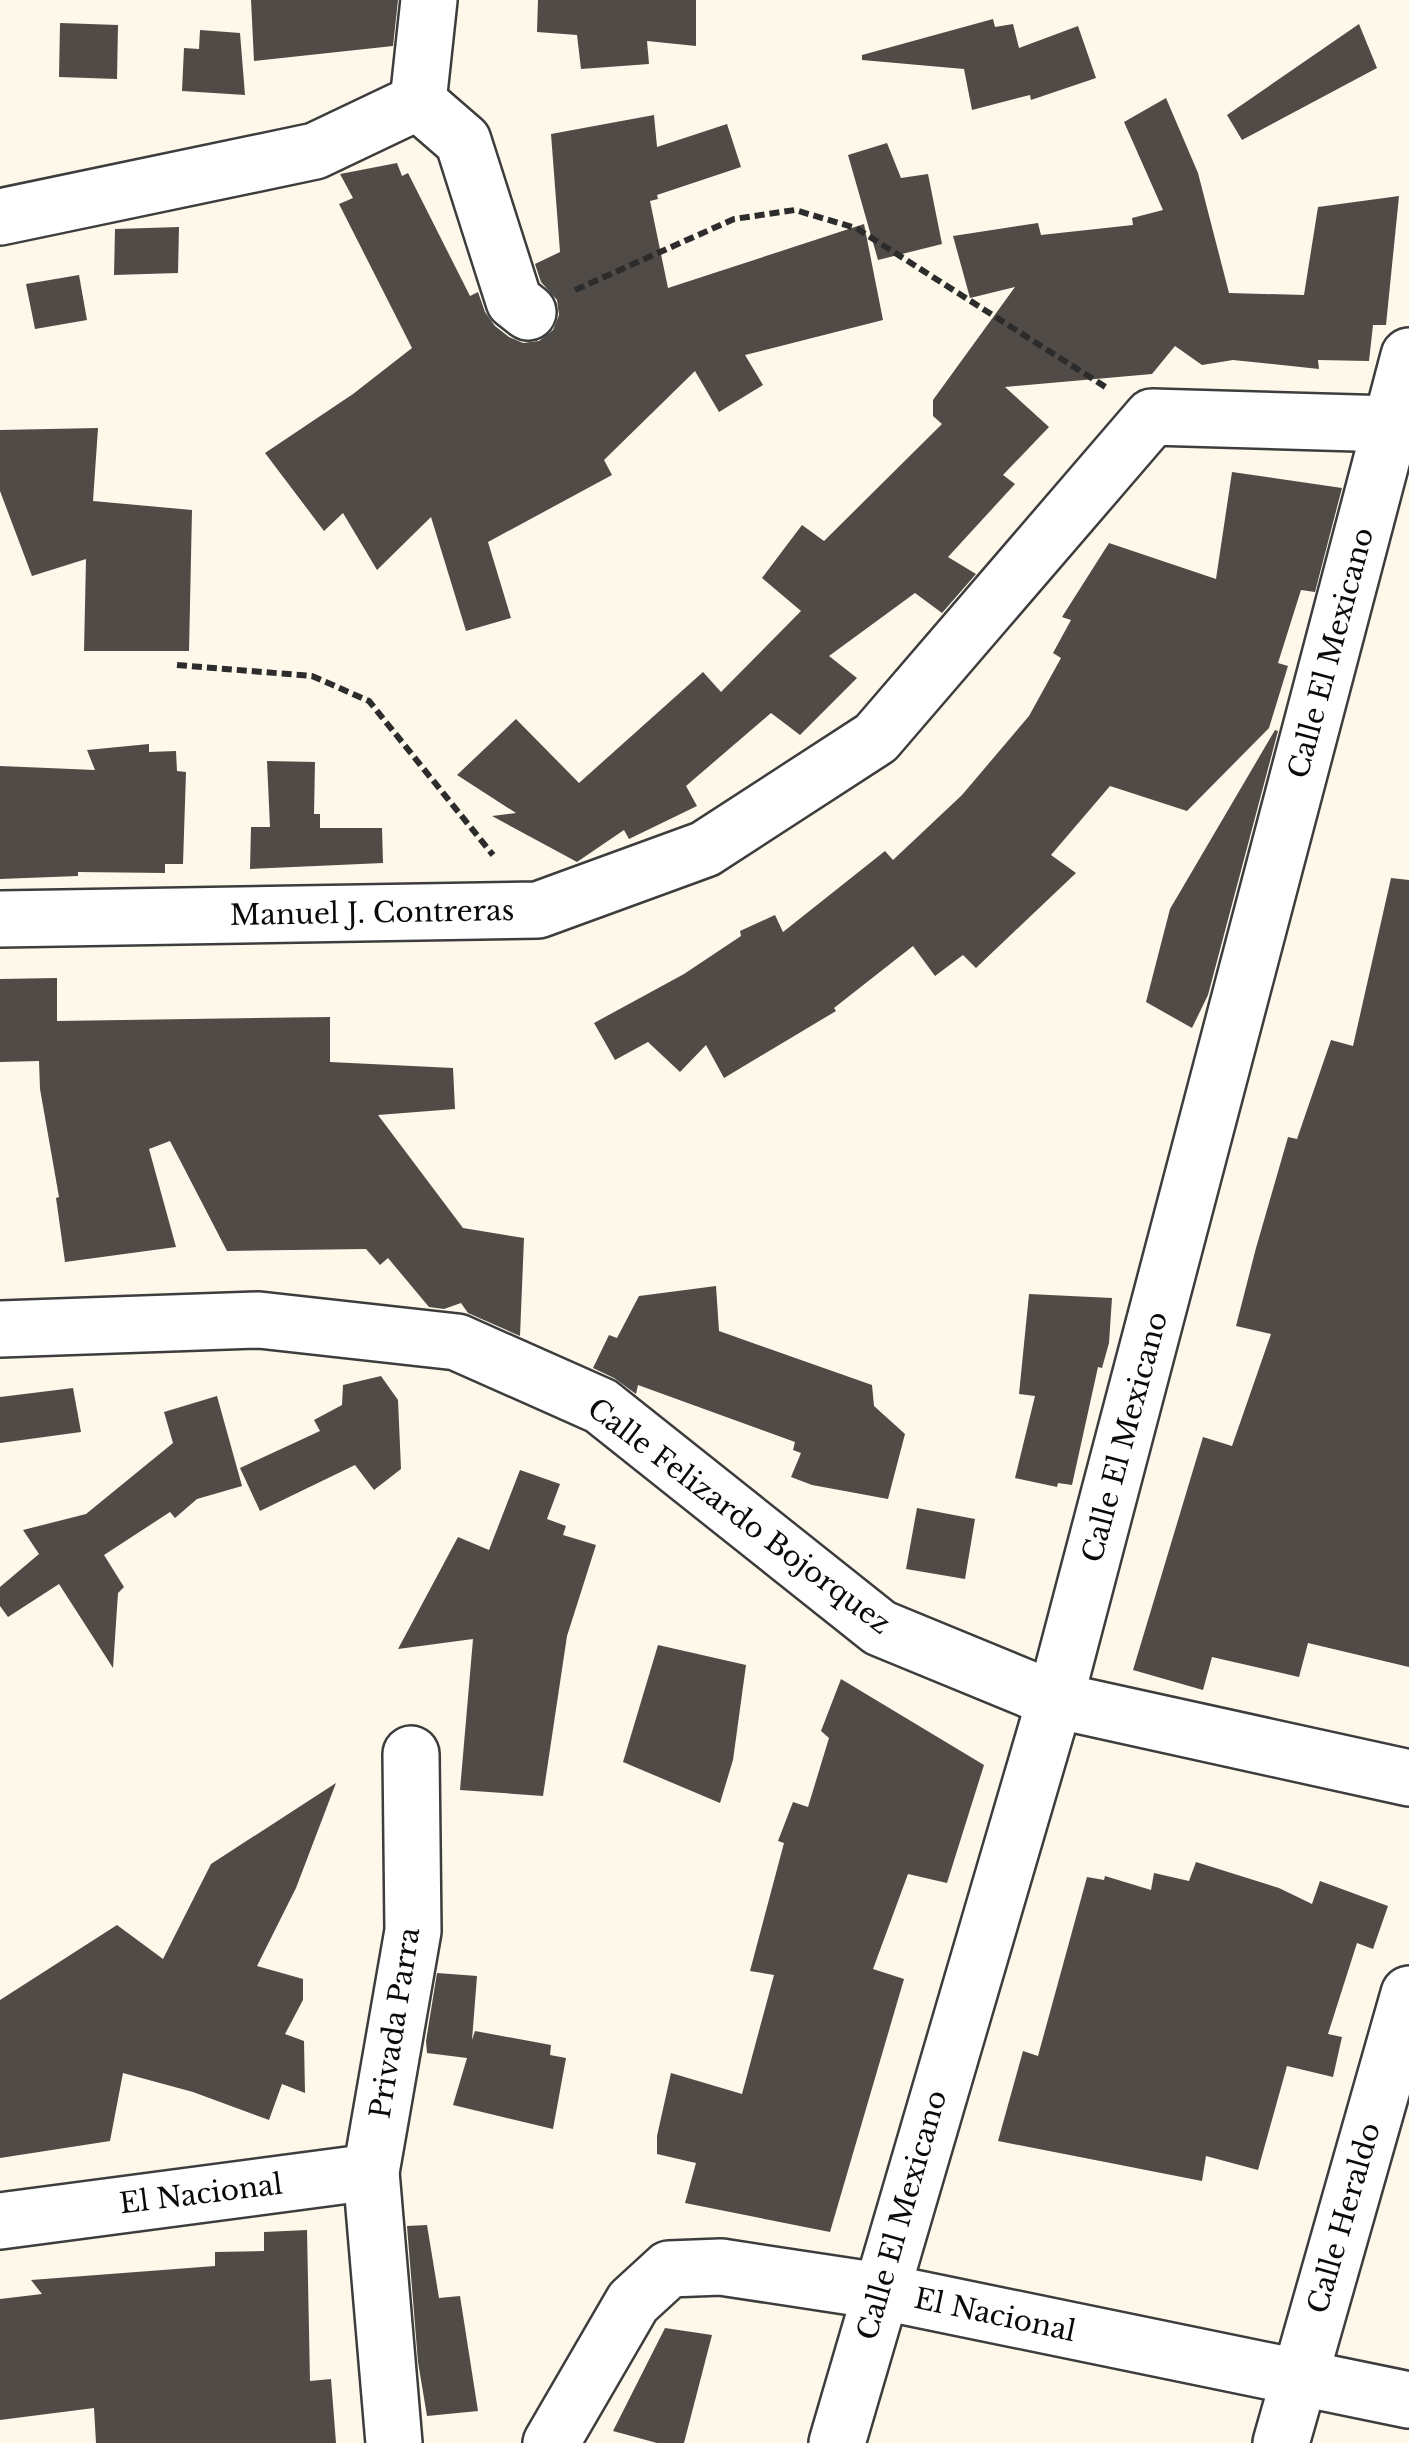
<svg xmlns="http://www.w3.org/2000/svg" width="1409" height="2443" font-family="'Libre Baskerville',serif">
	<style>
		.building { fill: #514b47 }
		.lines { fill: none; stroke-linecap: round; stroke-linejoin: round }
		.minor-casing { stroke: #3d3d3d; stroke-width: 60 }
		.path { stroke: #2c2c2c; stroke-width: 6; stroke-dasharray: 10 5; stroke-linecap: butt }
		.minor { stroke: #fff; stroke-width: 55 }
		.labels { text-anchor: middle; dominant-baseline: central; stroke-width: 10; stroke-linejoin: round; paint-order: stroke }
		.street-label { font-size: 28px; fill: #0a0a0a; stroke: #fff }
	</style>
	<rect width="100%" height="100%" fill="#fdf8e9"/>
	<g class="building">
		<polygon points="251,0 398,0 393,46 254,61"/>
		<polygon points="538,0 696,0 696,46 647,41 649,64 581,69 577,35 537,32"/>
		<polygon points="993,19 995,27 1013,24 1019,48 1078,26 1096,78 1031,100 1030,95 972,110 964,69 862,60 862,55"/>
		<polygon points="60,23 118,25 117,79 59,77"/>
		<polygon points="1359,24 1377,68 1242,140 1227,115"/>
		<polygon points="200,30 240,33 245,95 182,91 184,48 199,49"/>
		<polygon points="1166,98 1198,173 1229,293 1304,295 1318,207 1399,196 1386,325 1373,325 1369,361 1318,360 1319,369 1233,360 1202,365 1175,346 1152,374 1005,387 1049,427 1003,475 1015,484 948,557 976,574 942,613 915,593 829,656 857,678 800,735 771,713 686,786 697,806 629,839 624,830 577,862 492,816 516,813 457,775 516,719 579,783 703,672 721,692 801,611 762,578 802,525 824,541 942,424 933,416 933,400 1015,287 970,298 953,236 1038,223 1041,235 1133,225 1132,218 1163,210 1124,122"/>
		<polygon points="654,115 657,147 727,124 741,167 657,195 658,199 650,201 668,288 864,224 883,320 745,355 763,385 719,412 695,371 604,460 612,475 488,542 511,618 466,631 431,517 377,570 343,513 324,531 265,453 353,394 412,348 339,204 353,198 340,174 397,163 402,176 408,173 470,296 478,292 485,312 495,326 509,337 523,343 539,341 553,330 559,315 557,300 541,282 535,264 560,252 551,134"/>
		<polygon points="887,143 901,178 928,174 942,244 878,260 848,155"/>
		<polygon points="179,227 178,273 114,275 115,229"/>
		<polygon points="79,275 87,320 35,329 26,284"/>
		<polygon points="98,428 93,501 192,510 189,651 84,651 86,559 32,576 0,491 0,430"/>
		<polygon points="1232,472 1342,488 1315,592 1301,590 1278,663 1288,666 1269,728 1187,811 1110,786 1051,855 1076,873 976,968 963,955 935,976 913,946 834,1008 836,1011 724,1078 706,1045 680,1072 648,1042 615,1060 594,1023 684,974 741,936 740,931 775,915 783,932 885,851 893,860 962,795 1029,716 1061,658 1053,653 1071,620 1062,617 1109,543 1216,579"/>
		<polygon points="1275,730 1278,731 1208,995 1192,1028 1146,1002 1170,909"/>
		<polygon points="149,744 149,752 176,751 177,771 186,772 183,864 165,864 165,873 78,872 78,876 0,879 0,766 95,770 87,750"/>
		<polygon points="267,761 315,762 314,814 320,814 320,828 382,828 383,863 250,869 251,827 270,827"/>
		<polygon points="1391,878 1409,880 1409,1667 1308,1643 1299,1677 1212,1657 1203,1690 1133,1670 1203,1437 1232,1446 1271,1334 1236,1326 1256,1248 1288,1137 1297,1139 1331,1040 1353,1046"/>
		<polygon points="57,978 57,1021 330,1017 330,1062 453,1068 455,1109 378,1115 463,1228 524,1238 520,1336 468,1313 461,1303 444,1309 429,1307 388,1258 380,1265 366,1249 227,1251 170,1141 149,1149 176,1247 65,1262 56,1198 59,1197 40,1089 39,1061 0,1062 0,979"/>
		<polygon points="716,1286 719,1331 872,1385 874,1406 905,1434 888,1499 812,1485 791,1477 801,1453 793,1450 795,1442 638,1385 636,1394 614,1378 593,1368 609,1335 617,1338 639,1296"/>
		<polygon points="1029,1294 1112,1298 1109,1343 1102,1368 1098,1367 1072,1485 1058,1483 1057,1487 1015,1478 1035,1396 1019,1394"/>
		<polygon points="381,1376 398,1400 401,1469 374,1490 355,1465 260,1511 240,1468 320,1431 314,1420 342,1405 343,1385"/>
		<polygon points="73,1388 81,1432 0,1443 0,1397"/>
		<polygon points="217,1396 242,1486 197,1499 175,1518 170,1512 104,1555 124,1587 118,1593 113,1668 59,1584 8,1617 0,1606 0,1587 39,1554 23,1530 86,1514 173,1443 164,1412"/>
		<polygon points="520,1470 560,1484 547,1519 566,1526 563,1535 596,1545 567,1636 543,1796 460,1790 473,1639 398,1649 458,1537 489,1550"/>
		<polygon points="917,1508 975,1519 965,1579 906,1569"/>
		<polygon points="658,1645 746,1665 733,1760 720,1803 623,1762"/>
		<polygon points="841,1679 984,1765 947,1883 908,1874 873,1969 904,1979 830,2232 685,2203 696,2163 657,2154 657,2136 671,2073 742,2094 774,1975 750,1971 784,1843 778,1841 793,1802 808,1807 829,1738 821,1731"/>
		<polygon points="336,1783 296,1888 257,1966 303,1979 303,2000 285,2034 304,2041 305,2093 282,2084 269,2120 193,2092 123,2073 110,2141 0,2158 0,2000 117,1925 163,1959 211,1864"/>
		<polygon points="1196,1862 1279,1888 1312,1904 1320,1881 1388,1906 1373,1949 1357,1943 1328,2034 1342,2037 1333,2077 1287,2066 1258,2170 1206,2156 1202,2181 998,2141 1023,2051 1038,2056 1087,1877 1104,1880 1105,1876 1151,1890 1154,1873 1189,1881"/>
		<polygon points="437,1973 477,1976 472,2040 475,2031 551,2045 550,2055 566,2058 553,2129 453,2105 467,2058 427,2053 426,2041"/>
		<polygon points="427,2225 439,2298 460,2296 478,2411 427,2416 418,2362 407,2226"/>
		<polygon points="307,2230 310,2381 331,2379 336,2443 96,2443 94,2408 0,2420 0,2299 42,2294 31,2280 215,2266 215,2252 264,2251 264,2232"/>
		<polygon points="665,2328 712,2335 684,2443 657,2443 613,2431"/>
	</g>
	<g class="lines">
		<g class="minor-casing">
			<g id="minor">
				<polyline points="418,102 463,141 514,301 528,312"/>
				<polyline points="418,102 429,0"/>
				<polyline points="0,217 315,151 418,102"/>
				<polyline points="0,919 538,910 705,849 876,738 1152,417 1392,424 1409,428"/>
				<polyline points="0,1329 259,1320 457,1342 601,1406 880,1628 1055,1700 1409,1778"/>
				<polyline points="0,2221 371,2172"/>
				<polyline points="394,2443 371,2172 413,1931 411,1754"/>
				<polyline points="551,2443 633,2302 669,2269 721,2267 879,2291 1409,2400"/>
				<polyline points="837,2443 1055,1700 1409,356"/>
				<polyline points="1281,2443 1409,1994"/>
			</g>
		</g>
		<g class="path">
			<polyline points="575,290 734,219 795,210 856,228 1107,388"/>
			<polyline points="177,665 312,676 369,701 493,855"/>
		</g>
		<use href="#minor" class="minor"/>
	</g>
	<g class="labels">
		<g class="street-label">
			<text transform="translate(1331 653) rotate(-75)">Calle El Mexicano</text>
			<text transform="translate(372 913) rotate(-1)">Manuel J. Contreras</text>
			<text transform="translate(1125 1437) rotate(-75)">Calle El Mexicano</text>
			<text transform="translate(739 1516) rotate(37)">Calle Felizardo Bojorquez</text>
			<text transform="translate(395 2023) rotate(-81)">Privada Parra</text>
			<text transform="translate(201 2194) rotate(-7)">El Nacional</text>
			<text transform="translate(902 2215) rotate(-74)">Calle El Mexicano</text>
			<text transform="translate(1344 2218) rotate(-74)">Calle Heraldo</text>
			<text transform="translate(995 2315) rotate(12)">El Nacional</text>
		</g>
	</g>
</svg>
